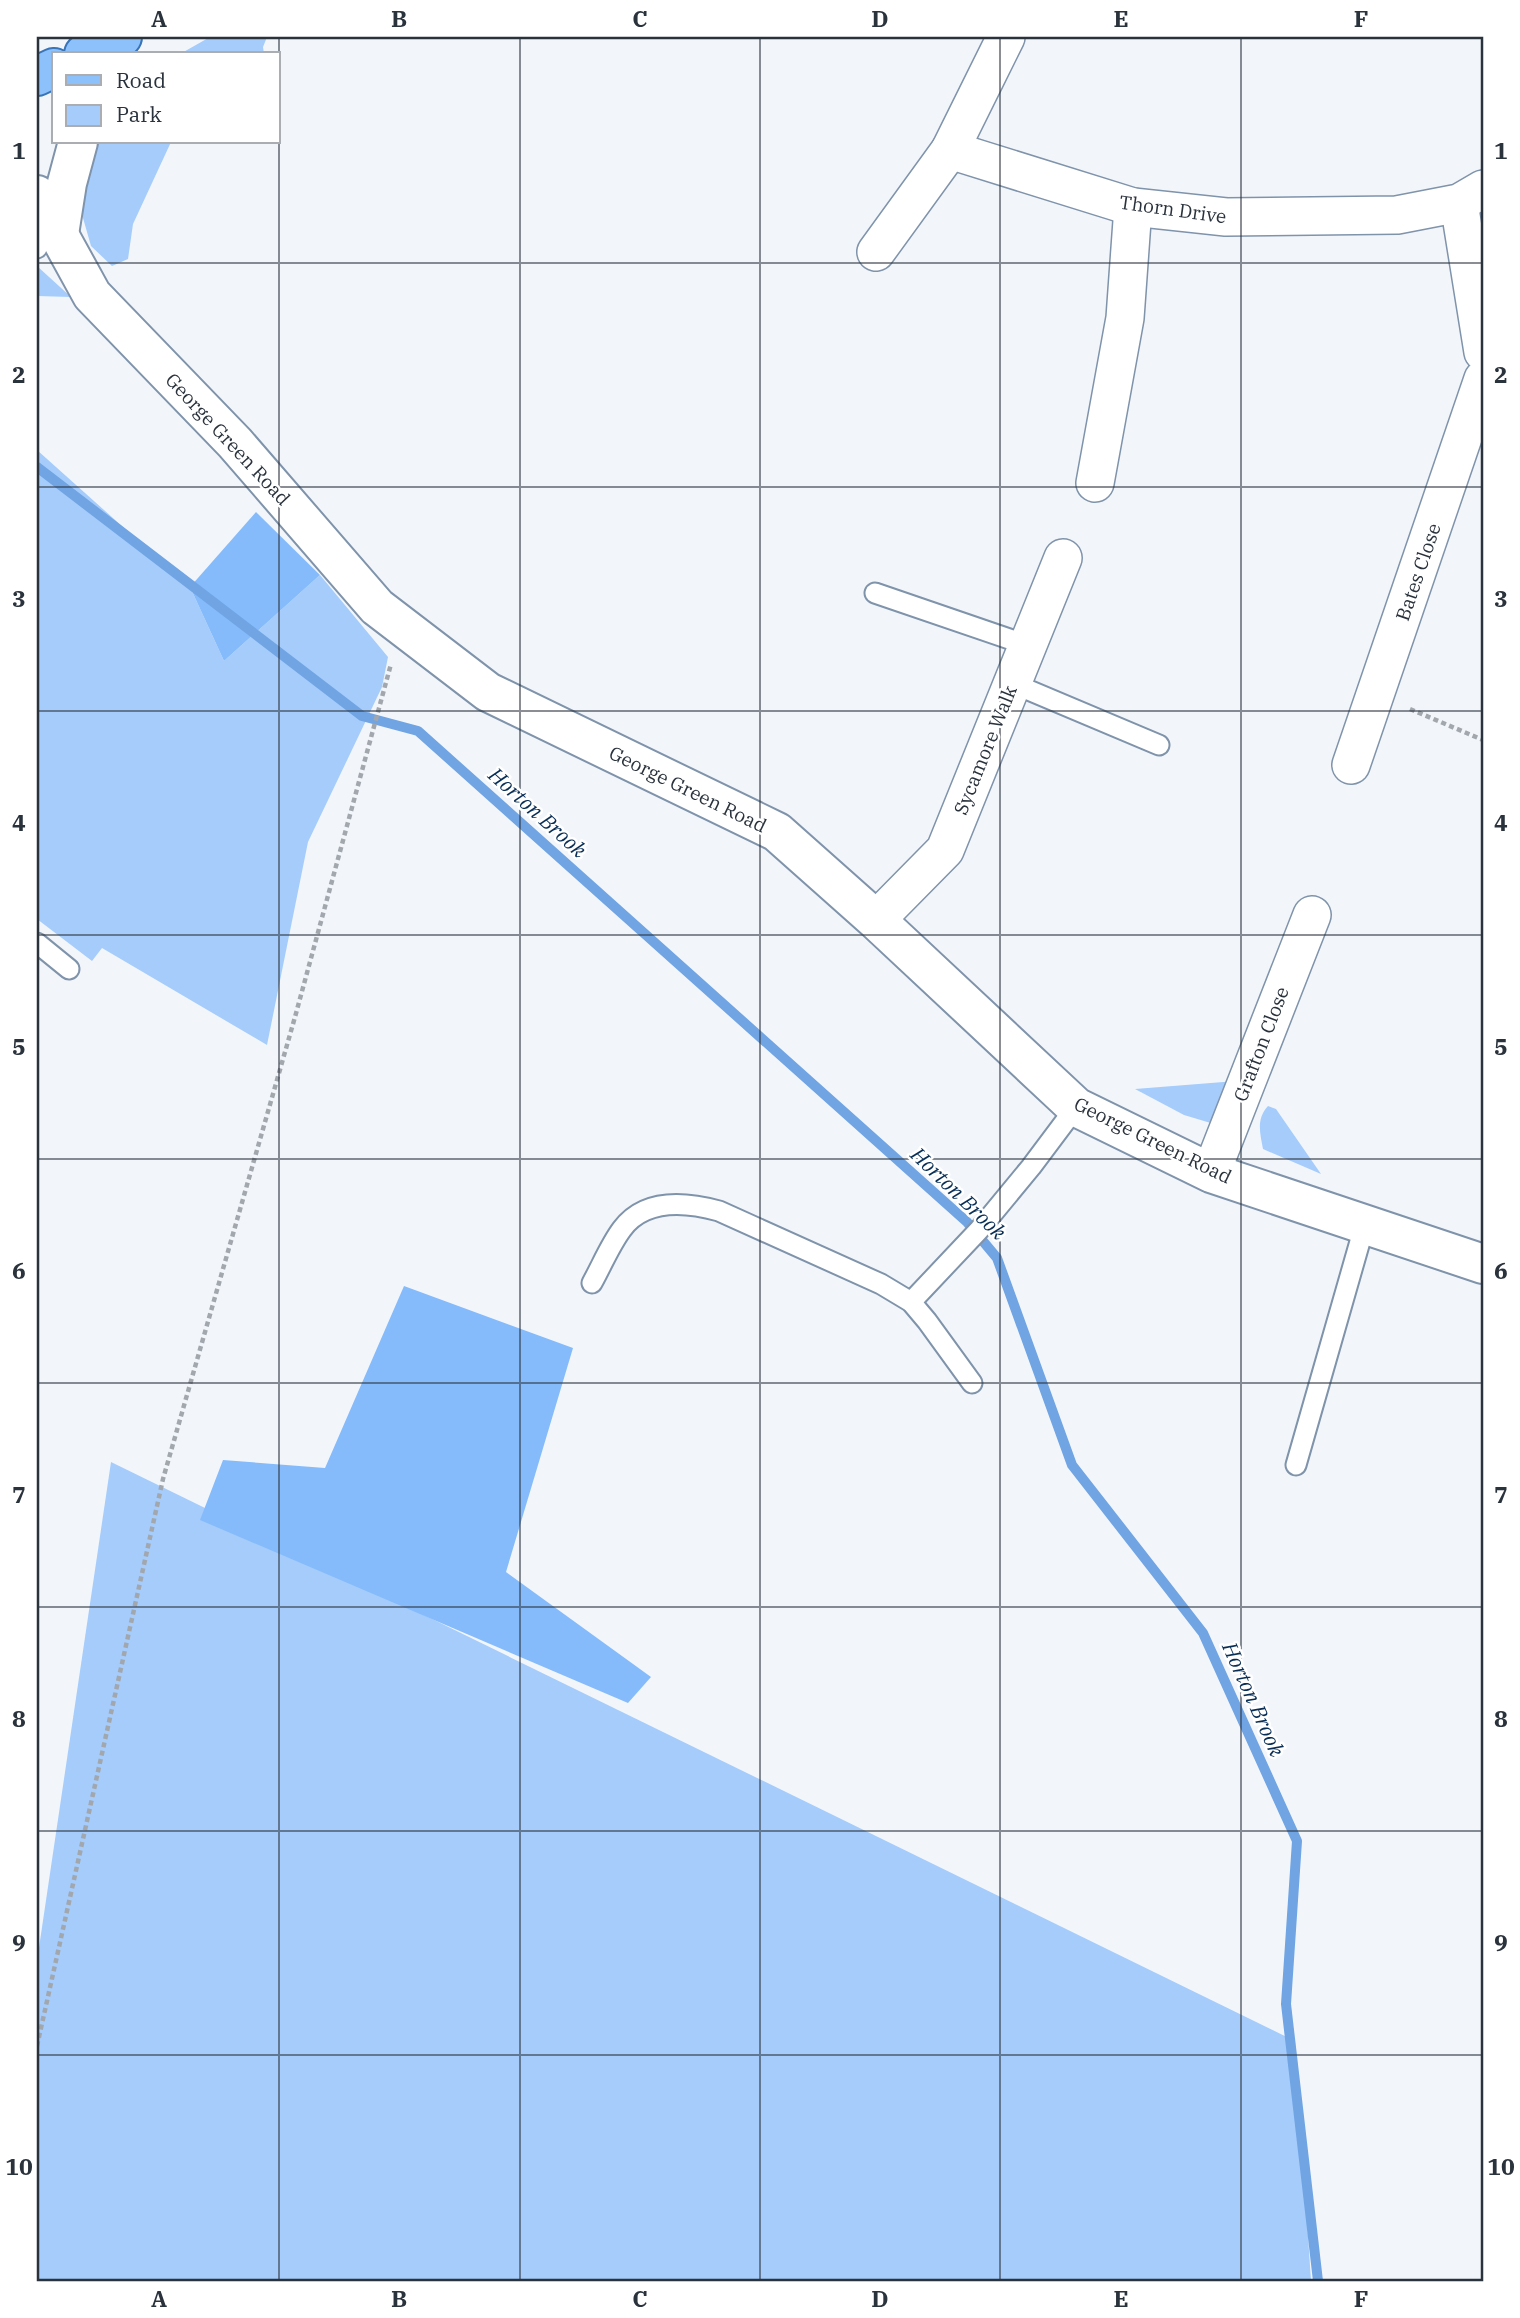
<svg xmlns="http://www.w3.org/2000/svg" width="1520" height="2318" font-family="'IBM Plex Serif',serif">
	<style>
		.green { fill: #a5ccfb }
		.forest { fill: #85bbfb }
		.lines { fill: none; stroke-linecap: round; stroke-linejoin: round }
		.stream { stroke: #70a4e3; stroke-width: 10 }
		.lane-casing { stroke: #7f93ab; stroke-width: 23 }
		.street-casing { stroke: #7f93ab; stroke-width: 40 }
		.secondary-casing { stroke: #7f93ab; stroke-width: 42 }
		.primary-casing { stroke: #3874b7; stroke-width: 42 }
		.path { stroke: #a2a7ae; stroke-width: 4.5; stroke-dasharray: 5 3.5; stroke-linecap: butt }
		.lane { stroke: #fff; stroke-width: 19 }
		.street { stroke: #fff; stroke-width: 37 }
		.secondary { stroke: #fff; stroke-width: 38 }
		.primary { stroke: #8cc1fb; stroke-width: 38 }
		.grid { fill: none; stroke: #2a323c; stroke-width: 2; stroke-opacity: 0.55 }
		.labels { text-anchor: middle; dominant-baseline: central; stroke-width: 5; stroke-linejoin: round; paint-order: stroke }
		.street-label { font-size: 19px; fill: #2a323c; stroke: #fff }
		.water-label { font-size: 21px; font-style: italic; fill: #082e55; stroke: #fff }
		.neatline { fill: none; stroke: #2a323c; stroke-width: 2.5 }
		.grid-label { font-size: 23px; text-anchor: middle; font-weight: bold; fill: #2a323c }
	</style>
	<rect width="100%" height="100%" fill="#f2f6fb"/>
	<g class="green">
		<polygon points="210,37 267,37 263,47 264,54 180,54"/>
		<polygon points="88,142 171,142 133,224 128,259 112,266 91,246 83,218 80,168"/>
		<polygon points="37,266 71,297 37,296"/>
		<polygon points="37,450 190,587 224,661 320,575 388,657 382,687 308,842 267,1045 102,948 92,961 37,919"/>
		<polygon points="1236,1081 1214,1124 1184,1115 1135,1089"/>
		<path d="M1268,1106L1276,1109L1321,1174L1263,1149C1260,1133 1256,1119 1268,1106Z"/>
		<polygon points="111,1462 1295,2041 1311,2281 37,2281 37,1961"/>
	</g>
	<g class="forest">
		<polygon points="256,512 320,575 224,661 190,587"/>
		<polygon points="404,1286 573,1348 506,1572 651,1677 628,1703 200,1520 223,1460 325,1468"/>
	</g>
	<g class="lines">
		<polyline class="stream" points="37,467 362,716 418,731 967,1222 997,1258 1072,1465 1203,1633 1297,1841 1286,2004 1318,2281"/>
		<g class="lane-casing">
			<g id="lane">
				<polyline points="37,248 51,219"/>
				<polyline points="875,593 1027,645"/>
				<polyline points="1012,683 1159,745"/>
				<polyline points="37,943 69,969"/>
				<path d="M592,1283C602,1265 610,1245 622,1229C645,1198 686,1202 719,1211L881,1284L911,1302L927,1321L972,1383"/>
				<polyline points="911,1302 979,1230 1031,1167 1076,1107"/>
				<polyline points="1296,1465 1365,1224"/>
			</g>
		</g>
		<g class="street-casing">
			<g id="street">
				<polyline points="950,150 1006,37"/>
				<polyline points="1459,203 1483,352"/>
				<polyline points="876,252 950,150 1133,207 1226,217 1397,215 1459,203 1483,189"/>
				<polyline points="1095,483 1125,318 1133,207"/>
				<polyline points="1351,765 1483,379"/>
				<polyline points="876,920 945,850 1063,558"/>
				<polyline points="1211,1173 1312,915"/>
			</g>
		</g>
		<g class="secondary-casing">
			<g id="secondary">
				<polyline points="37,195 92,295 235,443 377,607 488,692 777,832 876,920 1076,1107 1211,1173 1483,1264"/>
				<polyline points="59,234 67,183 78,142"/>
			</g>
		</g>
		<g class="primary-casing">
			<g id="primary">
				<polyline points="84,54 122,37"/>
				<polyline points="37,76 54,68"/>
			</g>
		</g>
		<g class="path">
			<polyline points="1410,709 1483,740"/>
			<polyline points="37,2046 163,1479 295,1017 391,664"/>
		</g>
		<use href="#lane" class="lane"/>
		<use href="#street" class="street"/>
		<use href="#secondary" class="secondary"/>
		<use href="#primary" class="primary"/>
	</g>
	<path class="grid" d="M279,37V2281M520,37V2281M760,37V2281M1000,37V2281M1241,37V2281M37,263H1483M37,487H1483M37,711H1483M37,935H1483M37,1159H1483M37,1383H1483M37,1607H1483M37,1831H1483M37,2055H1483"/>
	<g class="labels">
		<g class="street-label">
			<text transform="translate(1173 209) rotate(8)">Thorn Drive</text>
			<text transform="translate(228 439) rotate(47)">George Green Road</text>
			<text transform="translate(1418 572) rotate(-71)">Bates Close</text>
			<text transform="translate(985 750) rotate(-68)">Sycamore Walk</text>
			<text transform="translate(688 789) rotate(26)">George Green Road</text>
			<text transform="translate(1261 1044) rotate(-69)">Grafton Close</text>
			<text transform="translate(1153 1140) rotate(26)">George Green Road</text>
		</g>
		<g class="water-label">
			<text transform="translate(538 812) rotate(42)">Horton Brook</text>
			<text transform="translate(959 1193) rotate(44)">Horton Brook</text>
			<text transform="translate(1254 1699) rotate(66)">Horton Brook</text>
		</g>
	</g>
	<rect width="1520" height="2318" fill="none" stroke="#ffffff" stroke-width="77"/>
	<rect x="52" y="52" width="228" height="91" fill="#ffffff" stroke="#aaadb1" stroke-width="2"/>
	<rect x="66" y="75" width="35" height="10" fill="#8cc1fb" stroke="#aaadb1" stroke-width="2"/>
	<text x="116" y="88" font-size="21" fill="#2a323c">Road</text>
	<rect x="66" y="105" width="35" height="21" fill="#a5ccfb" stroke="#aaadb1" stroke-width="2"/>
	<text x="116" y="122" font-size="21" fill="#2a323c">Park</text>
	<rect x="38" y="38" width="1444" height="2242" class="neatline"/>
	<g class="grid-label">
		<text x="159" y="27">A</text>
		<text x="399" y="27">B</text>
		<text x="640" y="27">C</text>
		<text x="880" y="27">D</text>
		<text x="1121" y="27">E</text>
		<text x="1361" y="27">F</text>
		<text x="19" y="159">1</text>
		<text x="1501" y="159">1</text>
		<text x="19" y="383">2</text>
		<text x="1501" y="383">2</text>
		<text x="19" y="607">3</text>
		<text x="1501" y="607">3</text>
		<text x="19" y="831">4</text>
		<text x="1501" y="831">4</text>
		<text x="19" y="1055">5</text>
		<text x="1501" y="1055">5</text>
		<text x="19" y="1279">6</text>
		<text x="1501" y="1279">6</text>
		<text x="19" y="1503">7</text>
		<text x="1501" y="1503">7</text>
		<text x="19" y="1727">8</text>
		<text x="1501" y="1727">8</text>
		<text x="19" y="1951">9</text>
		<text x="1501" y="1951">9</text>
		<text x="19" y="2175">10</text>
		<text x="1501" y="2175">10</text>
		<text x="159" y="2307">A</text>
		<text x="399" y="2307">B</text>
		<text x="640" y="2307">C</text>
		<text x="880" y="2307">D</text>
		<text x="1121" y="2307">E</text>
		<text x="1361" y="2307">F</text>
	</g>
</svg>
